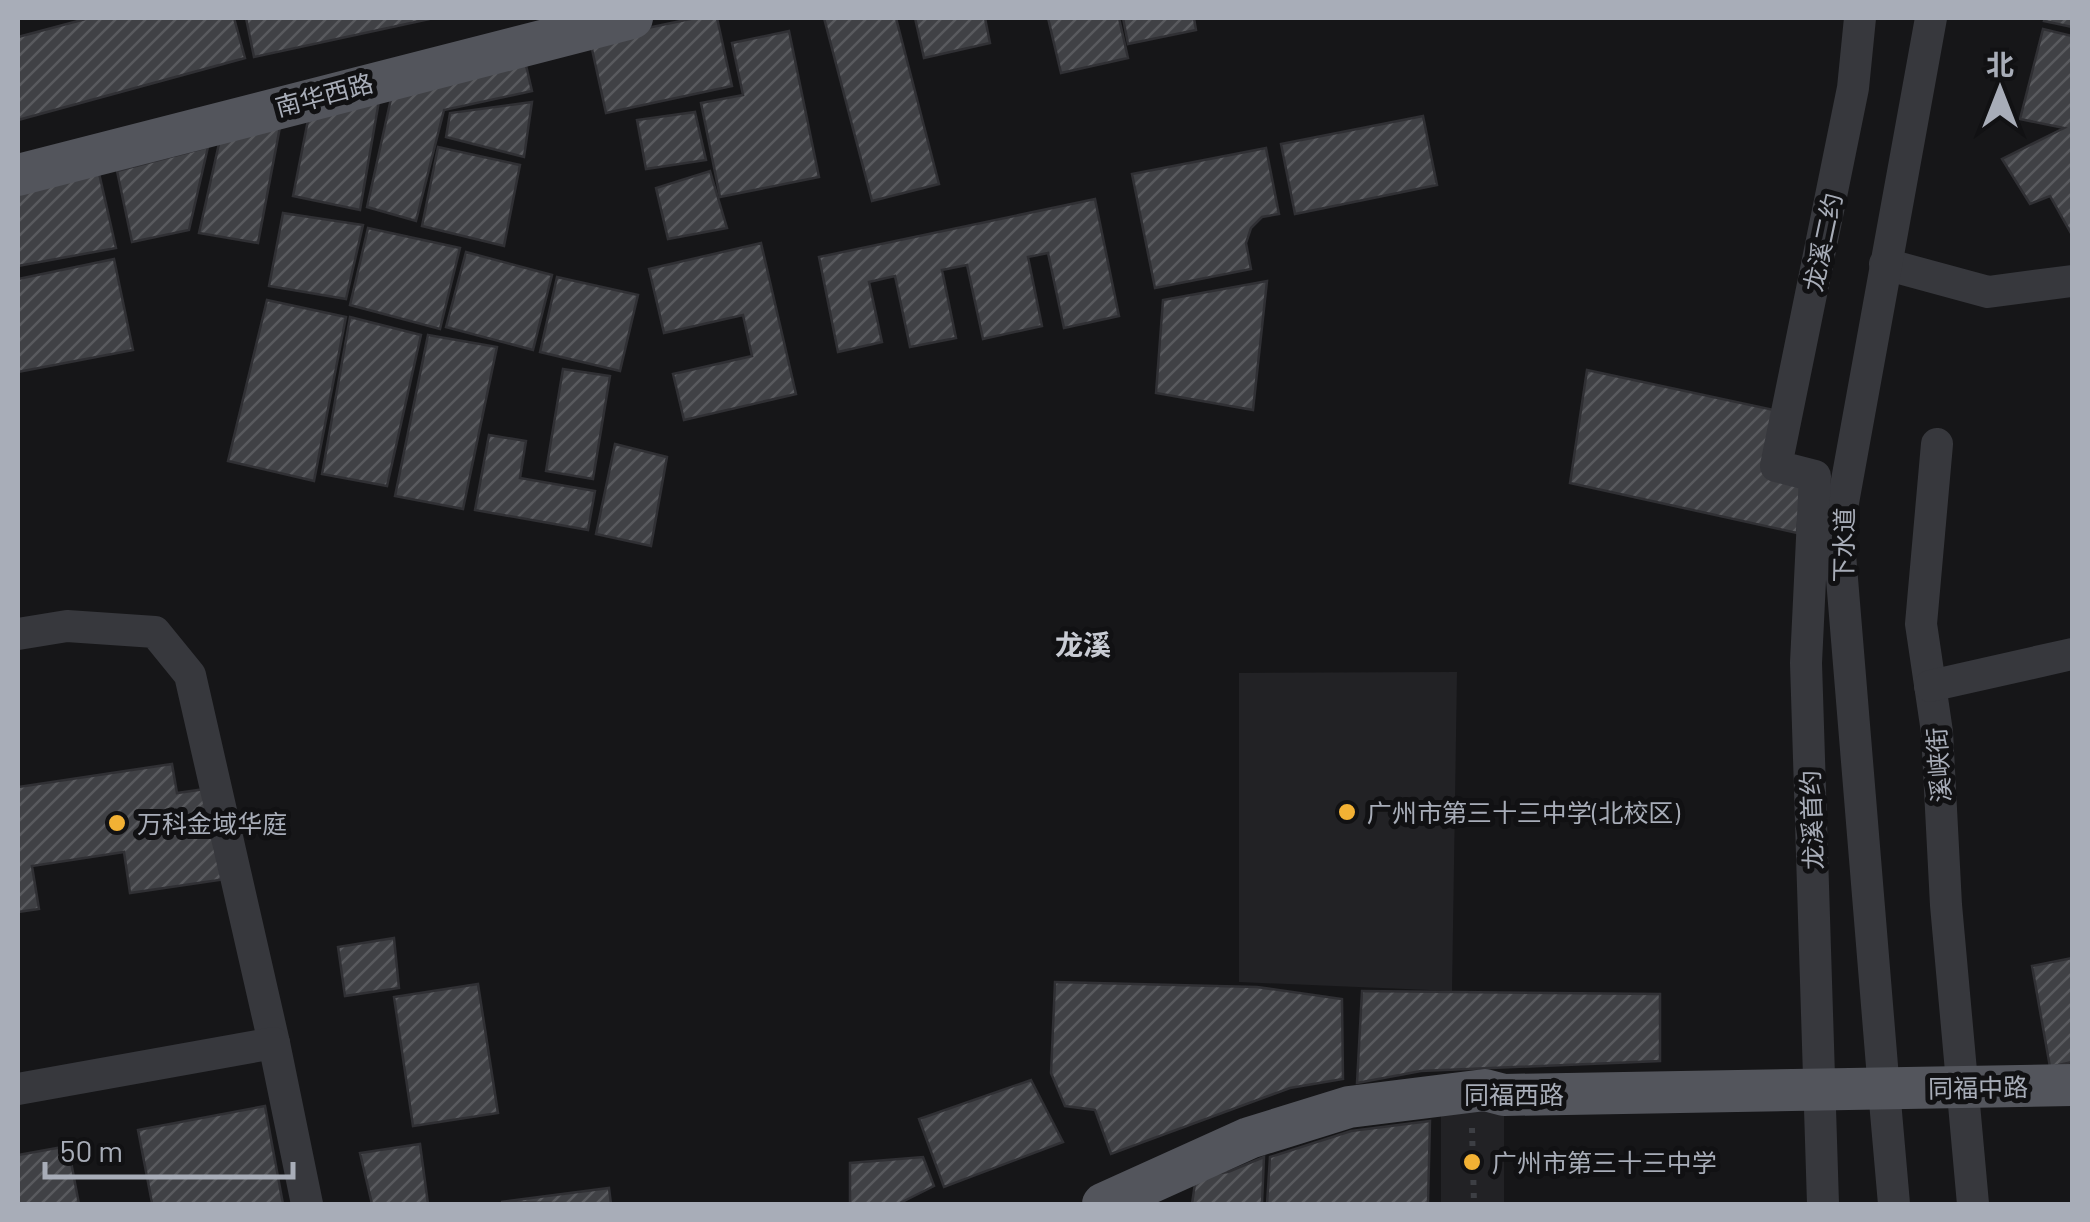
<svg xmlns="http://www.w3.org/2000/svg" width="2090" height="1222" font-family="Barlow,'Noto Sans SC',sans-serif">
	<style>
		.built { fill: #222225 }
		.building { fill: url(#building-hatch); stroke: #303034; stroke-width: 2.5 }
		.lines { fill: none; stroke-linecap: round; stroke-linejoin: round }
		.path { stroke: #3d3f44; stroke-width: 6; stroke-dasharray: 5 8; stroke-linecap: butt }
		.minor { stroke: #37383d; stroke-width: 32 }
		.major { stroke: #53555c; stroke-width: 42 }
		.poi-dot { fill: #f2b134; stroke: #111113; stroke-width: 4 }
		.labels { text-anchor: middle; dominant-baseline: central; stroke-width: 10; stroke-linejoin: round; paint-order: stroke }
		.street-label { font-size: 25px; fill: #a8adb8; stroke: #111113 }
		.poi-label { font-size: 25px; fill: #a8adb8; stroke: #111113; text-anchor: start }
		.neighbourhood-label { font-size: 28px; font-weight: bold; fill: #c9ccd4; stroke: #111113 }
	</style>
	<defs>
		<pattern id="building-hatch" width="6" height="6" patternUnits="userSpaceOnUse" patternTransform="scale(2.5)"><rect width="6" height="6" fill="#404145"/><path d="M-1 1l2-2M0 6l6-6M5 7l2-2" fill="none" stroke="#595a5e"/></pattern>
	</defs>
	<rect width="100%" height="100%" fill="#161618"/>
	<g class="built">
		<polygon points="1457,672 1452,991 1239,982 1239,673"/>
		<rect x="1441" y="1095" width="63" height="109"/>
	</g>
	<g class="building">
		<polygon points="89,18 234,18 245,58 18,120 18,37"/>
		<polygon points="246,18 434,18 254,57"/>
		<polygon points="695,18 717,18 732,86 606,113 590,40"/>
		<polygon points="824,18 896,18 939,184 872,201"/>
		<polygon points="915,18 985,18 990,43 924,58"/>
		<polygon points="1048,18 1119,18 1128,58 1061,73"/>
		<polygon points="1123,18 1194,18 1196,30 1128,44"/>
		<polygon points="2045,18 2072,18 2072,27 2044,21"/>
		<polygon points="2043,29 2072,36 2072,235 2050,196 2030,204 2002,159 2064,128 2020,119"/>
		<polygon points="789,31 819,177 720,197 701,103 743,95 732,43"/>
		<polygon points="525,61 532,91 444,110 416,221 367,207 392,94"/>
		<polygon points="379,101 360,210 293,196 308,120"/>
		<polygon points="532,102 524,157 446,137 450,113"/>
		<polygon points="695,112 706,160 646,169 637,120"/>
		<polygon points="1423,116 1437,185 1295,214 1281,144"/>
		<polygon points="280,127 258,243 199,233 220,139"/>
		<polygon points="208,147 189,230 132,242 117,171"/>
		<polygon points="438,147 520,165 504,246 422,226"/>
		<polygon points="1266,148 1279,214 1262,217 1251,228 1246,243 1251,269 1155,288 1132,174"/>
		<polygon points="710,171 727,228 668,239 656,188"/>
		<polygon points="99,173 116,248 18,266 18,193"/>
		<polygon points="1095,199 1119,316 1064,328 1048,253 1028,257 1042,326 983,339 967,265 942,270 956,338 910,347 895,276 869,282 882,342 838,352 819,257"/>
		<polygon points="283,213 363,225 346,299 269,286"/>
		<polygon points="368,228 460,248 440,329 350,305"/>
		<polygon points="761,243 796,394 684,420 673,374 752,356 743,315 664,333 649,269"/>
		<polygon points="466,252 552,275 533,350 446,327"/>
		<polygon points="114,259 133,350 18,372 18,279"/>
		<polygon points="557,277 638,295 620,371 540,352"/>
		<polygon points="1267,281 1253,410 1156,393 1163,300"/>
		<polygon points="267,300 346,317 314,481 228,461"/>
		<polygon points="350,317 421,335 387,486 322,474"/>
		<polygon points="428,335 497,347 463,509 395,496"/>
		<polygon points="563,369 610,376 593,479 546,471"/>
		<polygon points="1587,370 1774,410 1802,485 1797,533 1570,483"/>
		<polygon points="489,435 526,441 520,478 595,491 588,530 475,510"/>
		<polygon points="615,444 667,457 651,546 596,534"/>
		<polygon points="172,764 177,793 212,788 226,879 130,893 124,852 32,866 39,909 18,912 18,787"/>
		<polygon points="394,938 399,988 345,996 338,947"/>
		<polygon points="2072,958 2072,1062 2050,1067 2032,966"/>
		<polygon points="1055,982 1257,987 1342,999 1343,1079 1290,1088 1111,1154 1095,1110 1065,1106 1051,1073"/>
		<polygon points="478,984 498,1113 413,1126 394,997"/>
		<polygon points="1362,991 1660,994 1660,1061 1421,1071 1357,1083"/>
		<polygon points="1031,1080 1063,1142 944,1187 919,1119"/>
		<polygon points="265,1106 283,1204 142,1204 152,1203 138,1130"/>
		<polygon points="1430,1121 1428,1204 1267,1204 1270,1157 1351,1131"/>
		<polygon points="420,1144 428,1204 372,1204 360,1153"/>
		<polygon points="68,1146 79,1204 18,1204 18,1155"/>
		<polygon points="923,1157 934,1186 898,1204 850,1204 850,1163"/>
		<polygon points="1264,1157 1262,1204 1192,1204 1196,1176 1228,1172"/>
		<polygon points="609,1188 611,1204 501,1202"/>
	</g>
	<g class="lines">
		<polyline class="path" points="1472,1128 1474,1204"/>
		<g class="minor">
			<polyline points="1885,264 1988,292 2072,281"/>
			<polyline points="1937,444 1921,624 1937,732 1946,905 1973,1204"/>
			<polyline points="18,634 67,626 155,632 190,675 274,1043"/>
			<polyline points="1930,686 2072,654"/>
			<polyline points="1883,1078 1838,530 1931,18"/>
			<polyline points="18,1089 274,1043 307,1204"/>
			<polyline points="1885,1101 1894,1204"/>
			<polyline points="1823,1204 1806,663 1815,476 1776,466 1853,88 1860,18"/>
		</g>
		<g class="major">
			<polyline points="18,175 632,18"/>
			<polyline points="1103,1204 1249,1138 1349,1107 1485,1090 1504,1095 2072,1085"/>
		</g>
	</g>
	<g class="poi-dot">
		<circle cx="1347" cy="812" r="10"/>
		<circle cx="117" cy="823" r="10"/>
		<circle cx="1472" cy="1162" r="10"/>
	</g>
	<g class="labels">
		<g class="street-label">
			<text transform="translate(324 94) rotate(-15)">南华西路</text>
			<text transform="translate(1822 242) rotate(-78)">龙溪二约</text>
			<text transform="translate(1843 545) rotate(-89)">下水道</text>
			<text transform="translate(1938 765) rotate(-94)">溪峡街</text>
			<text transform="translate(1811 820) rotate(-92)">龙溪首约</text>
			<text transform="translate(1978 1087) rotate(-1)">同福中路</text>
			<text x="1514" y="1094">同福西路</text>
		</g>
		<g class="poi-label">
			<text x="1367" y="812">广州市第三十三中学(北校区)</text>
			<text x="137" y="823">万科金域华庭</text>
			<text x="1492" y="1162">广州市第三十三中学</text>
		</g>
		<g class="neighbourhood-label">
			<text x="1083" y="644">龙溪</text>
		</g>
	</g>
	<rect width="2090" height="1222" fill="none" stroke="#a8adb8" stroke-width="40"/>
	<g transform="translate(2000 90)" stroke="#111113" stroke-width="8" paint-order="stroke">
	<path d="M0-8L18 38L0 25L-18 38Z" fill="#a8adb8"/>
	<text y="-15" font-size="28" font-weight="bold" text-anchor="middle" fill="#a8adb8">北</text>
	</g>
	<path d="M45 1162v15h248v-15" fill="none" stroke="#a8adb8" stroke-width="5"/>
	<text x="60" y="1162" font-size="30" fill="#a8adb8" stroke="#111113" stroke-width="8" paint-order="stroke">50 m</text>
</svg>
